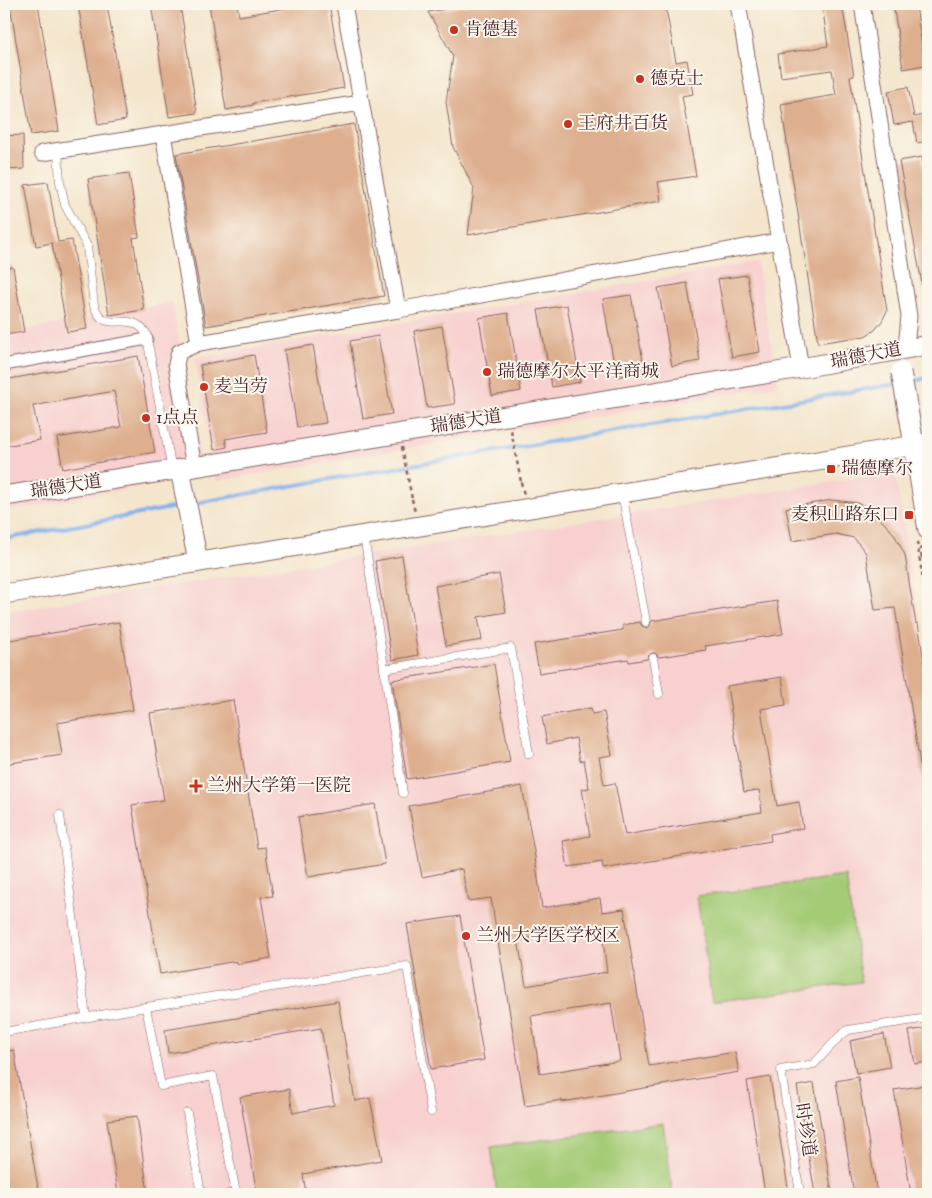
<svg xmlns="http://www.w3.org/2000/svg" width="932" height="1198" font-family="'IM FELL DW Pica','Noto Serif SC',serif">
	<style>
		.built { fill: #f7d0cf }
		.green { fill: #a4cb76; stroke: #777550 }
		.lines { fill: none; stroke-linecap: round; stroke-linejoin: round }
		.stream { stroke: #7fb0eb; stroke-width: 4 }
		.building { fill: #deaf8f; fill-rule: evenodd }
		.service-casing { stroke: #866463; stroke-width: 9 }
		.pedestrian-casing { stroke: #866463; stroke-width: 13 }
		.minor-casing { stroke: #866463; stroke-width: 17 }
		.tertiary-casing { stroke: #866463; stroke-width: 21 }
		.path { stroke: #866463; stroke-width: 2.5; stroke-dasharray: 4 4; stroke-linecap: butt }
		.service { stroke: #fff; stroke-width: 8 }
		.pedestrian { stroke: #fff; stroke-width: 11 }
		.minor { stroke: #fff; stroke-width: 15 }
		.tertiary { stroke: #fff; stroke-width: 19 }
		.tertiary-bridge-casing { stroke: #866463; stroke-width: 21; stroke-linecap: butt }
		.path-bridge { stroke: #866463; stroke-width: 2.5; stroke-dasharray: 4 4; stroke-linecap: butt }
		.tertiary-bridge { stroke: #fff; stroke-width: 19 }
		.poi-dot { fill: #c8321e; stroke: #fbf7ec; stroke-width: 2 }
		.labels { text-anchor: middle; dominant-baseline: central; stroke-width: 4; stroke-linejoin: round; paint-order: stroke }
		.poi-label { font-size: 18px; fill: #4a1f2b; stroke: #fbf7ec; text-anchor: start }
		.street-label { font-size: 18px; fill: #4a1f2b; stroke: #fbf7ec }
	</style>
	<rect width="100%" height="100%" fill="#fbf7ec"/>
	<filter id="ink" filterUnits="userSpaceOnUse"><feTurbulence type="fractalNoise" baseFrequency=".02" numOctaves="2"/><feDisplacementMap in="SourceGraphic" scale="10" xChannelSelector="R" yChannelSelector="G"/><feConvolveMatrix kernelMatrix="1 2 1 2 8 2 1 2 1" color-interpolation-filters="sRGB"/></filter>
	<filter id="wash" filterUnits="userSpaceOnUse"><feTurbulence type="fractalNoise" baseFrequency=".0096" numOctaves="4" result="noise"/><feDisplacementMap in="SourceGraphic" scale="20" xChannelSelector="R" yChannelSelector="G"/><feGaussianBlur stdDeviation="1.12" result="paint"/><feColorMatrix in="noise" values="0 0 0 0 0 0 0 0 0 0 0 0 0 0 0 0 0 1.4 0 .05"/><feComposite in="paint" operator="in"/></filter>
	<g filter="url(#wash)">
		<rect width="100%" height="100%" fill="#f4e5cc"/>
		<g class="built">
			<polygon points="757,262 778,385 216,481 195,358"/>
			<polygon points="172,302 203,475 4,512 4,334"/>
			<polygon points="895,472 928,678 928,1194 4,1194 4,612"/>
		</g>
		<g class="green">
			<polygon points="846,876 861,982 712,1002 697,896"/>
			<polygon points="663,1123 673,1194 497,1194 491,1147"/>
		</g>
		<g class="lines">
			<g class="stream">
				<polyline points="908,382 928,378"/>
				<polyline points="191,504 347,476 896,384"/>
				<polyline points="4,539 182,506"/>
			</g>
		</g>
		<g id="blocks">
			<g class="building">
				<polygon points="10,4 38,4 59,131 31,135"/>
				<polygon points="78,4 107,4 126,120 98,125"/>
				<polygon points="151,4 180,4 197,113 169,117"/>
				<polygon points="209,4 237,4 239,16 310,4 329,4 344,88 253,103 253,105 226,110"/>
				<polygon points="476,4 665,4 676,62 687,60 693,94 682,96 696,176 658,182 661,201 468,235 474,188 453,147 446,102 453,56 428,12"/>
				<polygon points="822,4 842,4 854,76 850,77 887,311 882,321 875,330 865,336 818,343 781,104 836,95 832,70 781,77 778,54 828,46"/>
				<polygon points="916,6 925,65 903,69 894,9"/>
				<polygon points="908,87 914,117 928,114 928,141 917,143 913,122 894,125 888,91"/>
				<polygon points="354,124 384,296 206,326 176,154"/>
				<polygon points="23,135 24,169 4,170 4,136"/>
				<polygon points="922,157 928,194 928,289 923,289 899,161"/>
				<polygon points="129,173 139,237 133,238 144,310 109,315 88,179"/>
				<polygon points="48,182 58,242 72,240 87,329 67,332 52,243 36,246 25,185"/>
				<polygon points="13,267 24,332 4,335 4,268"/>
				<polygon points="747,275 760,352 732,357 718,279"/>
				<polygon points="687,283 700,361 672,366 658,288"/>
				<polygon points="631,295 645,372 616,377 603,299"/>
				<polygon points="567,305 580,382 552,387 538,310"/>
				<polygon points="508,313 521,391 492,396 479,318"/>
				<polygon points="442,326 455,404 427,408 414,331"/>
				<polygon points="378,336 392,414 363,419 350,341"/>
				<polygon points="313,345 326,423 297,427 284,350"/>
				<polygon points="254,355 267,432 225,439 227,447 214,450 200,365"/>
				<polygon points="138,356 155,452 63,469 57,438 121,427 114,391 33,406 40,440 4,446 4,380"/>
				<polygon points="832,500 857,503 876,514 894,534 905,555 910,588 916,624 918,623 928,688 928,776 922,776 895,608 875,610 866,553 854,538 836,534 792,541 786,508"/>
				<polygon points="402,556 418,655 392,660 375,561"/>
				<polygon points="499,574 506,612 478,617 482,640 446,646 435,586"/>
				<polygon points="777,601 783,634 705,646 706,650 659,657 655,653 652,653 648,656 647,659 629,662 628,659 539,673 534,644 623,630 623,625 640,622 642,626 647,628 650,626 651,621"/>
				<polygon points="119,622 133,710 57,723 62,755 4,764 4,641"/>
				<polygon points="494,664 510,762 407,779 392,680"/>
				<polygon points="782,677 786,705 761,709 777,806 799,802 803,828 770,834 771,841 603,869 602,862 568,867 563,841 590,836 582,789 589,788 584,760 580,761 576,738 547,744 542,717 591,708 592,714 604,712 612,755 599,757 604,785 615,783 625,835 762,812 759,790 744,792 727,686"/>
				<polygon points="233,700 257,848 265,847 273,896 261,897 271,958 237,964 237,961 160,974 132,805 164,800 150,713"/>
				<path d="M522,786L535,857L542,908L600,898L602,912L624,909L649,1066L735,1052L739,1072L562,1102V1100L525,1106L491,898L468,901L462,869L422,877L409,806ZM601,926L607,972L526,986L518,940ZM611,1003L620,1061L540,1074L531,1016Z"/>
				<polygon points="375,804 385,864 308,877 298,817"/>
				<polygon points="460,916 484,1060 431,1069 407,924"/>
				<polygon points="338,1001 355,1101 370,1098 382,1160 303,1174 306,1194 257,1194 240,1097 289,1089 293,1113 334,1105 321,1028 168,1053 165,1030"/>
				<polygon points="928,1028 928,1062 915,1064 909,1031"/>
				<polygon points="884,1034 890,1067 856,1073 850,1041"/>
				<polygon points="14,1050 39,1194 4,1194 4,1052"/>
				<polygon points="770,1077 789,1194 765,1194 747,1081"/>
				<polygon points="858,1077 877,1194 854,1194 836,1081"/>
				<polygon points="814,1083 832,1194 815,1194 797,1086"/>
				<polygon points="925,1085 928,1103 928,1194 911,1194 894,1090"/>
				<polygon points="137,1116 148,1194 118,1194 107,1120"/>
			</g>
		</g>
	</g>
	<g filter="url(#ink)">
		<use href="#blocks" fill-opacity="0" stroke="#866463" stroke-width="1"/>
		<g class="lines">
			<g class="service-casing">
				<g id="service">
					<path d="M58,150L60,182L65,205L87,246L94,305C105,338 127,307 146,333L172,470"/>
					<polyline points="622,493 646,622"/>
					<polyline points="364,535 403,793"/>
					<polyline points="653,658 659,694"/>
					<polyline points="384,669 511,648 529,754"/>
					<polyline points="60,815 86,1017"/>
					<polyline points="146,1007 161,1086 213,1076 236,1193 228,1194"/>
					<polyline points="4,1032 146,1007 407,966 431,1112"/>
					<polyline points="187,1113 201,1194"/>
					<polyline points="800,1194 781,1070 814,1064 839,1037 848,1030 928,1018"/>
				</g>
			</g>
			<g class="pedestrian-casing">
				<polyline id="pedestrian" points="4,365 147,339"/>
			</g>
			<g class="minor-casing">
				<g id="minor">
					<polyline points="344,4 398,310 779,241"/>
					<polyline points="738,4 801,368"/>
					<polyline points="862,4 909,316 906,348"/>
					<polyline points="163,134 199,343"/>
					<polyline points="42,153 361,103"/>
					<polyline points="194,467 176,364 179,352 199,343 398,310"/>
				</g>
			</g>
			<g class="tertiary-casing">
				<g id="tertiary">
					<polyline points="910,421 928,530"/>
					<polyline points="180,469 198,562"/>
					<polyline points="4,496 194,467 801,368 928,345"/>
					<polyline points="4,594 928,443"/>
				</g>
			</g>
			<g class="path">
				<polyline points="521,482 524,495"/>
				<polyline points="412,499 415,512"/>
				<polyline points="917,542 928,611"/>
				<polyline points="919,549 928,548"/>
				<polyline points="921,554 928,571"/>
			</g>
			<use href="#service" class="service"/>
			<use href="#pedestrian" class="pedestrian"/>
			<use href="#minor" class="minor"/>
			<use href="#tertiary" class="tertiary"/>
			<g class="tertiary-bridge-casing">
				<polyline id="tertiary-bridge" points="901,372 910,421"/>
			</g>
			<g class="path-bridge">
				<polyline points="511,430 521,482"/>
				<polyline points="402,447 412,499"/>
			</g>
			<use href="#tertiary-bridge" class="tertiary-bridge"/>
		</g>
	</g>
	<g class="poi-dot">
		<circle cx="454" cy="30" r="5"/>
		<circle cx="640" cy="79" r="5"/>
		<circle cx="568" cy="124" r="5"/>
		<circle cx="487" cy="372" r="5"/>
		<circle cx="204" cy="387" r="5"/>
		<circle cx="146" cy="418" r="5"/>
		<rect x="826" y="464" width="10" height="10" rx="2.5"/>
		<rect x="904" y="510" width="10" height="10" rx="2.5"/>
		<path d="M193.5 778.5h5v5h5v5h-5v5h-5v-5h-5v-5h5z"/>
		<circle cx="466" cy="936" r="5"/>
	</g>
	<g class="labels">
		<g class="poi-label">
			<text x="464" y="30">肯德基</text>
			<text x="650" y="79">德克士</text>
			<text x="578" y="124">王府井百货</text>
			<text x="497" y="372">瑞德摩尔太平洋商城</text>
			<text x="214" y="387">麦当劳</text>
			<text x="156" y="418">1点点</text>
			<text x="841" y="469">瑞德摩尔</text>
			<text x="899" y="515" text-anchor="end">麦积山路东口</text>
			<text x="207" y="786">兰州大学第一医院</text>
			<text x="476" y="936">兰州大学医学校区</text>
		</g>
		<g class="street-label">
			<text transform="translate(866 356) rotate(-11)">瑞德大道</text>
			<text transform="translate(466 422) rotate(-9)">瑞德大道</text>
			<text transform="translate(66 487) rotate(-9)">瑞德大道</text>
			<text transform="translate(805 1130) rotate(81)">时珍道</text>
		</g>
	</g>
	<rect width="932" height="1198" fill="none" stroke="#fbf7ec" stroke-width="20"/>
</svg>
